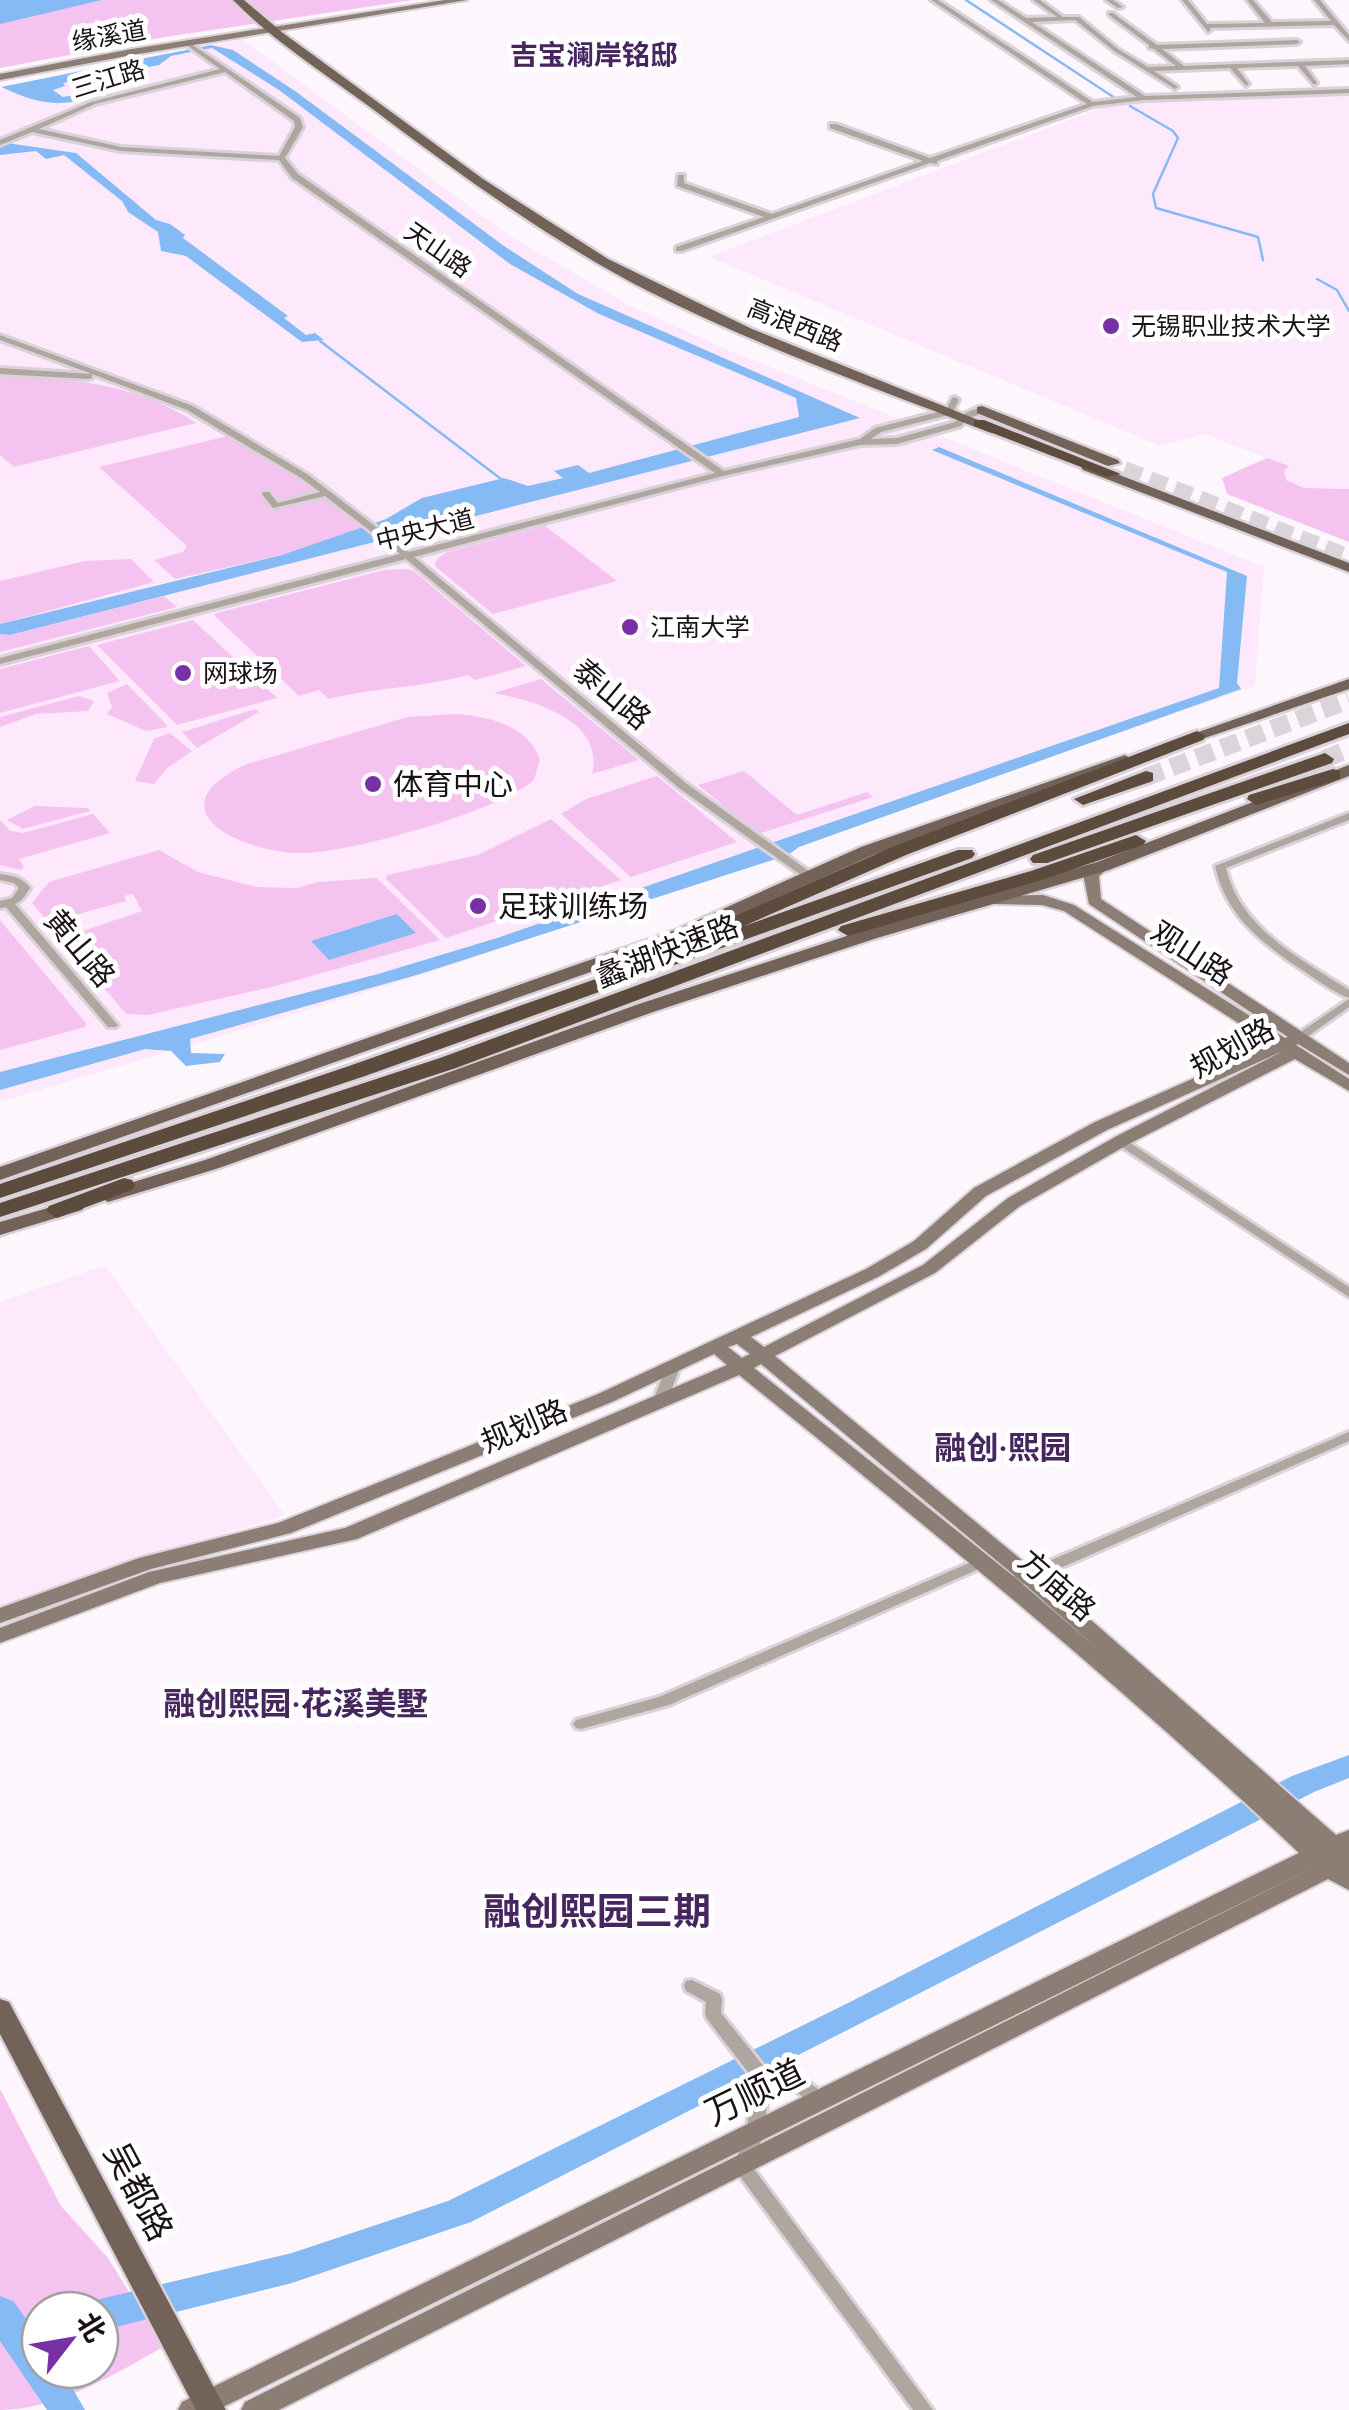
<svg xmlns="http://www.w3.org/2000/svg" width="1349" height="2410" font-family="'Roboto Condensed','Noto Sans SC',sans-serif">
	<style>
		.built { fill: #fee9fc }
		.green { fill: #f4c3f0; fill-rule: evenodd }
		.water { fill: #85baf5 }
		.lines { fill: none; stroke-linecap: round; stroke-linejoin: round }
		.stream { stroke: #85baf5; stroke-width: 2.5 }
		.river { fill: #85baf5; fill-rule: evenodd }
		.highway-tunnel { stroke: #dcd4db; stroke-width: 18; stroke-dasharray: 18 9; stroke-linecap: butt }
		.street-casing { stroke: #d9d2d8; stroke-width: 6 }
		.secondary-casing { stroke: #d9d2d8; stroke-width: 4 }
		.primary-casing { stroke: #d9d2d8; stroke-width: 5 }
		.highway-casing { stroke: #d9d2d8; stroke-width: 6 }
		.street { fill: #b0a6a0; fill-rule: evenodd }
		.secondary { fill: #8c7e75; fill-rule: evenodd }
		.primary { fill: #736257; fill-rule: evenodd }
		.highway { fill: #5d4b3e; fill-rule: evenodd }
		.poi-dot { fill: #7731a5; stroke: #fff; stroke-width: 4 }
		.labels { text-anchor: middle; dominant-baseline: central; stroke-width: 10; stroke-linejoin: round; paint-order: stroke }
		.far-street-label { font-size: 25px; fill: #191218; stroke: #fff }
		.far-poi-label { font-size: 25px; fill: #191218; stroke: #fff; text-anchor: start }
		.far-neighbourhood-label { font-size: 28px; font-weight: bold; fill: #47265f; stroke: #fff }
		.street-label { font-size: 30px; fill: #191218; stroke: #fff }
		.poi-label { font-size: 30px; fill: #191218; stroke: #fff; text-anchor: start }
		.neighbourhood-label { font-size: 32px; font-weight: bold; fill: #47265f; stroke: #fff }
		.near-street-label { font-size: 35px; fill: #191218; stroke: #fff }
		.near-neighbourhood-label { font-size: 38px; font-weight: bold; fill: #47265f; stroke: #fff }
	</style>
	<rect width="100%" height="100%" fill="#fef6fd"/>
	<g class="built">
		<polygon points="243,40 510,236 629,305 719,346 1264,567 1255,686 420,976 0,1102 0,89 116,62"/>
		<polygon points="1349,96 1349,489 1303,488 1286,480 1284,471 1288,466 1204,434 1160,446 709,257 1114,103"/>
		<polygon points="105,1265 285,1515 125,1566 0,1612 0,1302"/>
	</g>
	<g class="green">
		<polygon points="0,0 413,0 165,37 0,68"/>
		<path d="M0,377C66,376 141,385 196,423L14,467L0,455Z"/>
		<polygon points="232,435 369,525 282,555 175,579 154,560 183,552 187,546 99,467"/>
		<polygon points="1267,458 1289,466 1284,471 1286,480 1304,488 1349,489 1349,542 1227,494 1222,478"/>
		<polygon points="545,526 617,581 493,614 435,566 436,560 447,552"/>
		<polygon points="131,559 154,582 0,624 0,581 85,561"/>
		<path d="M405,569L414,571L526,666L475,680L468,675C422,688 375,687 329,699L319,690L299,696L213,614L385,570Z"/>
		<polygon points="164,596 177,607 0,652 0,634 11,635"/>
		<polygon points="193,620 277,698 177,725 97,645"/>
		<polygon points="89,646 120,681 0,713 0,669"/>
		<path d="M541,679L639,760L592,774C605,720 534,701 494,693Z"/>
		<polygon points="127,684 167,725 167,727 146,731 107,714 112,707 107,693"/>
		<polygon points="79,696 94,701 88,711 36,714 0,727 0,717"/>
		<polygon points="255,709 259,712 197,748 182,732"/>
		<path d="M455,714C488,716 528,725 540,760L534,780C499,811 347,854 300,853C240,852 150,809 247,764L408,717Z"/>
		<polygon points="170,733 192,751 167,768 154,784 135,781 154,739"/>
		<polygon points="744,771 797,815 867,792 873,797 758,834 698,785"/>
		<polygon points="657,776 737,842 631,877 561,814 586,799"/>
		<polygon points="35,806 88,808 90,811 23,829 7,820"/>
		<polygon points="93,814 110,833 19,859 24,867 21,870 0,865 0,820 10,831 23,833"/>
		<polygon points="551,819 621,880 446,938 386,879 387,875 478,855"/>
		<polygon points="159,850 198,872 257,887 297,888 318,882 377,878 440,940 272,987 148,1015 126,1014 62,938 142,911 133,894 124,896 126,901 57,920 63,928 57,932 32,903 49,882"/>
		<polygon points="0,920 86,1023 85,1027 0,1050"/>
		<path d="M0,2089L61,2206L108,2258L163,2347C115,2374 57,2410 0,2410ZM40,2310H100V2370H40Z"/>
	</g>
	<g class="water">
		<polygon points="0,0 102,0 0,24"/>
		<path d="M211,45L233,50L295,91L504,246L578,294L860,418L10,635L0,634V624L282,555L386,519L422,498L504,478L528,486L563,478L554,471L578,465L589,473L799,417L796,398L599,314L510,264L279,90L212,48L171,56L159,65L63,83L65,86L53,90L63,97L106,89L112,92C65,107 47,108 1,87Z"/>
		<polygon points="0,142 76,153 156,220 170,224 185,235 183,238 288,316 284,318 306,335 315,333 324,340 302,342 186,256 161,251 158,232 128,212 122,201 64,155 46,159 36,151 0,155"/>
		<polygon points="939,447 1247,576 1237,683 1241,689 799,847 788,855 420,974 190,1039 191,1053 225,1054 220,1062 186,1066 171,1051 145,1049 0,1090 0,1072 378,974 497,938 1219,688 1227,572 932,450"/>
		<polygon points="397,914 416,933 329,960 311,941"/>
	</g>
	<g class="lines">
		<g class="stream">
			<polyline points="966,0 1115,98"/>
			<polyline points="1130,106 1173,131 1178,138 1153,194 1156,208 1258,237 1263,260"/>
			<polyline points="1317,279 1337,290 1349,311"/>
			<polyline points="320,341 501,479"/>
		</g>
		<g class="river">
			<polygon points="1349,1755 1349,1778 1314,1792 471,2222 292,2283 100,2331 100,2310 84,2310 87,2304 100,2299 292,2253 448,2201 848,2003 1292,1776"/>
			<polygon points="0,2296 13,2301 40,2338 40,2370 62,2370 85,2410 47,2410 0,2341"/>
		</g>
		<g class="highway-tunnel">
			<polyline points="1124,470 1349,558"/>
			<polyline points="1325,759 1349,749"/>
			<polyline points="1146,777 1349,700"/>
		</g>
		<g class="street-casing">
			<g id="street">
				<polygon points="931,0 938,0 1093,102 1137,97 991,0 998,0 1026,18 1057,17 1033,0 1040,0 1063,17 1079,17 1118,49 1148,67 1176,66 1154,49 1149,48 1149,45 1109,15 1109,13 1113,13 1157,45 1297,40 1300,42 1297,44 1162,49 1184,66 1349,60 1349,64 1305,66 1317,83 1314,85 1298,66 1237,68 1249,84 1246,86 1230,68 1154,71 1177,86 1178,87 1175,89 1114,51 1075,20 1032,22 1145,96 1349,89 1349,93 1144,100 1093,106 937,161 937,164 930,163 682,251 676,251 676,247 764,217 677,186 678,175 684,175 684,183 772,214 923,161 830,128 830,124 836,124 930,158 1087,104"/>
				<polygon points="1106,0 1113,0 1123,7 1118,8"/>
				<polygon points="1182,0 1188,0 1207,24 1265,23 1247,0 1253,0 1272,22 1331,21 1314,0 1320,0 1349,35 1349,41 1334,25 1210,28 1211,30 1208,32"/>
				<path d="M187,41L300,118L303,127L285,158L298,174L724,471L860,439L875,428L946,410L952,398L955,397L959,400L952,414L881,432L871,439L897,438L955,422C962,414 974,407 985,408V412L967,419L961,426L897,444L860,445L723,476L414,557L687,784L813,874L814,876L813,878H805L679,788L406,559L0,664V658L400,554L325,496L273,508L262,494L263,492H269L278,503L320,492L301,478L187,410L92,374V378L89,379L0,374V368L92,374L0,340V335L193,406L307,474L409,552L715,473L292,178L279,160L121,151L32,132L0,145V140L91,102L220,69L185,44V42ZM225,72L294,121L295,127L279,156L121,147L39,129L95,104Z"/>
				<path d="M1349,813V820L1226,868C1240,928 1300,959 1349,990V998C1333,992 1317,980 1302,970C1262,943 1226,916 1215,866Z"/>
				<path d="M0,874C14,876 22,877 30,888C26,894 22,902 15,904L116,1023L118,1025L116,1027H108L6,907L0,908V901L12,898L19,888L14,883L0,880Z"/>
				<polygon points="1349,999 1349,1007 1304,1039 1296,1039 1294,1037 1296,1035"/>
				<polygon points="1121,1137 1349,1287 1349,1297 1117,1144 1115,1141"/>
				<polygon points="674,1361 681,1365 667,1401 665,1404 655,1404 653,1401 667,1365"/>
				<polygon points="1349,1432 1349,1441 1015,1588 1005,1588 1003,1584 1005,1580"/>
				<polygon points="983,1557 988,1559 990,1562 988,1565 669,1705 581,1729 576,1728 573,1724 576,1720 659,1697"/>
				<path d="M692,1980L720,1994L722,1999L721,2013L765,2068L800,2076L826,2095L828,2100L826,2105C807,2107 802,2092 786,2086C780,2084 774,2084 768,2082L765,2132L751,2165L933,2410H913L736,2171L733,2166L747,2132L751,2076L707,2019L705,2014L706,2002L686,1991L684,1986L686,1981Z"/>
			</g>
		</g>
		<g class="secondary-casing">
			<g id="secondary">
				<polygon points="445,0 467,0 132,55 0,80 0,74 132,49"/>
				<path d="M1103,861L1111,866L1099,876L1101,899L1349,1063V1075L1298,1044L1296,1045L1349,1079V1091L1295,1059L1127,1145L1020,1206L935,1273L775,1356L1035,1571L1336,1835L1349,1830V1890L1328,1879L279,2410H241L245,2402L1314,1867L217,2410H178L182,2402L1299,1853C1120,1684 930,1529 739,1375L357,1539L160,1583L0,1643V1628L149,1572L345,1528L727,1365L714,1354L612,1402L291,1533L151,1569L0,1623V1608L139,1558L278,1523L598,1394L866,1269L914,1241L974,1188L1095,1122L1271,1044L1064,911L1042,905L994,904L989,902L986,899L989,896L1043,895L1074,905L1285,1038L1288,1037L1089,904L1083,874ZM1283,1051L1115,1137L1008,1198L923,1265L764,1347L751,1337L878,1277L926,1249L986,1196L1107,1130ZM737,1344L750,1354L742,1358L728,1347ZM761,1364L1021,1581L1101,1652L1017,1579L754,1368Z"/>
			</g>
		</g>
		<g class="primary-casing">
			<g id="primary">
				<path d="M233,0H244L283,33L483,179L608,259L752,329L1003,430L991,433C876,388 759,347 648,291C549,240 459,174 370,107C324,73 273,41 233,0Z"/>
				<polygon points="982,406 1118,460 1120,463 1108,466 977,413 977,407"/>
				<polygon points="1088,463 1349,563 1349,572 1083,470 1081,467"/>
				<polygon points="1349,679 1349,689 1187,744 1175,744 1173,741"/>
				<polygon points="1125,755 1133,760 1131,763 873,855 690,937 0,1180 0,1167 678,929 861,847"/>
				<polygon points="1349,765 1349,776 1109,870 877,938 653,1012 219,1168 108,1202 98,1196 101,1192 205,1160 639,1004 865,930 1097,862"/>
				<polygon points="75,1200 82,1202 85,1206 82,1210 0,1235 0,1222"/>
				<polygon points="0,1999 9,2002 226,2410 196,2410 0,2034"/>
			</g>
		</g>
		<g class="highway-casing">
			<g id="highway">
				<polygon points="974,420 984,420 1121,474 1107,477 974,426"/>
				<polygon points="1349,723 1349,734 456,1068 0,1217 0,1203 440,1058"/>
				<polygon points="1197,731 1206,736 1203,740 906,855 744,926 958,850 972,850 975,854 972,858 365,1076 0,1198 0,1184 349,1066 723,934 714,928 717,924 892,847"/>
				<polygon points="1325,753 1334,759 1332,763 1047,863 1033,863 1030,859 1033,855"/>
				<polygon points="1333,769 1340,771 1340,779 1256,805 1247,799 1249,795"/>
				<polygon points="1146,771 1153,773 1153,781 1083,805 1074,799"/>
				<polygon points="1136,835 1146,841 1143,845 1045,879 848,936 838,930 841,926 1031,871"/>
				<polygon points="124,1178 132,1180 135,1185 132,1190 57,1218 46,1211 49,1206"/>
			</g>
		</g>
		<use href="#street" class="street"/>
		<use href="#secondary" class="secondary"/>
		<use href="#primary" class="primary"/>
		<use href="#highway" class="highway"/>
	</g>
	<g class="poi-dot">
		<circle cx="1111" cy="326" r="10"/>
		<circle cx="630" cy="627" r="10"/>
		<circle cx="183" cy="673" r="10"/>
		<circle cx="373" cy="784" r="10"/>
		<circle cx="478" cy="906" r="10"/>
	</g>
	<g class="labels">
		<g class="far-street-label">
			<text transform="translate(109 36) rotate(-10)">缘溪道</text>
			<text transform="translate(108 79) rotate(-17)">三江路</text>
			<text transform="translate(438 250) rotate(35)">天山路</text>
			<text transform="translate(795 325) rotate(22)">高浪西路</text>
			<text transform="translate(425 530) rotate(-14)">中央大道</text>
		</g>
		<g class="far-poi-label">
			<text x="1131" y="326">无锡职业技术大学</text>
			<text x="650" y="627">江南大学</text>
			<text x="203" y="673">网球场</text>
		</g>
		<g class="far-neighbourhood-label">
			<text x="594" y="55">吉宝澜岸铭邸</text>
		</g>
		<g class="street-label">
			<text transform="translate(612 694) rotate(40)">泰山路</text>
			<text transform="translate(80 948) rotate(50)">黄山路</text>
			<text transform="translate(667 951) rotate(-21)">蠡湖快速路</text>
			<text transform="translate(1192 953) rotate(33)">观山路</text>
			<text transform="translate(1232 1048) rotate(-29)">规划路</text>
			<text transform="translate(524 1426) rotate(-23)">规划路</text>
			<text transform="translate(1057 1585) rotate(41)">方庙路</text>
		</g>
		<g class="poi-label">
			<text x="393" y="784">体育中心</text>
			<text x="498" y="906">足球训练场</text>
		</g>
		<g class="neighbourhood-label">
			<text x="1003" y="1448">融创·熙园</text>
			<text x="296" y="1704">融创熙园·花溪美墅</text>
		</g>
		<g class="near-street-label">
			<text transform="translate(755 2093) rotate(-26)">万顺道</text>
			<text transform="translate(138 2192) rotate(62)">吴都路</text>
		</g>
		<g class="near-neighbourhood-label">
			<text x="597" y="1912">融创熙园三期</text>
		</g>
	</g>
	<g transform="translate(70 2340) rotate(59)"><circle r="48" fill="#ffffff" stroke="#a3a0a3" stroke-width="2.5"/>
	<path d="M0-8L18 38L0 25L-18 38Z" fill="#7731a5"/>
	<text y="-15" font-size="28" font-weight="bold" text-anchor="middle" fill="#191218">北</text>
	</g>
</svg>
